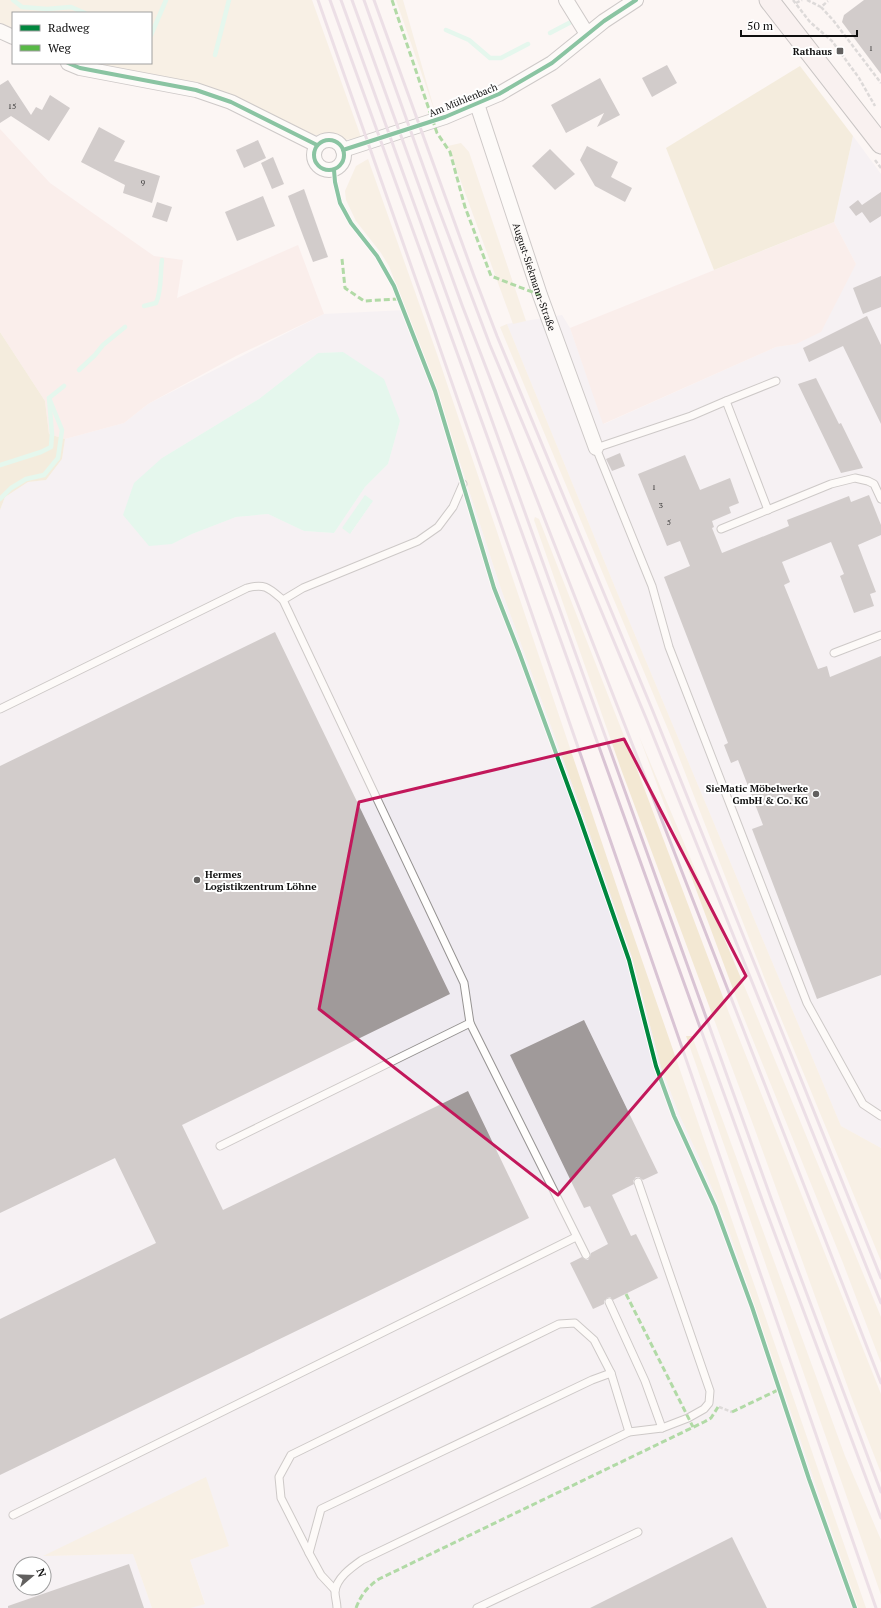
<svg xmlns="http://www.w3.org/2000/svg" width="881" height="1608" font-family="'PT Serif',serif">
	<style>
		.industrial { fill: #efebf1; fill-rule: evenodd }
		.farmland { fill: #f9e4e0 }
		.green { fill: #f3e8d3 }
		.forest { fill: #ebe1c1 }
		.water { fill: #c9f8e5 }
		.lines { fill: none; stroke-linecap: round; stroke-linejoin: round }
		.stream { stroke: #c9f8e5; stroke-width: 4.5 }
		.building { fill: #a09a9a }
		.service-casing { stroke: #969392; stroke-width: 9 }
		.minor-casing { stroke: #969392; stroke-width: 16 }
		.secondary-casing { stroke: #8c8989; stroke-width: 21 }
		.path { stroke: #b9b8b8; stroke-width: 2.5; stroke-dasharray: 4 2; stroke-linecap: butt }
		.service { stroke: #fffefd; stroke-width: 7 }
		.minor { stroke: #fffefd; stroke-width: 14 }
		.secondary { stroke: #f5eceb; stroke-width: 19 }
		.rail { stroke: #d9c4d4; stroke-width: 3 }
		.quiet { stroke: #58b947; stroke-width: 3; stroke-dasharray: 6 3; stroke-linecap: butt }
		.cycleway-casing { stroke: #fff; stroke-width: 6 }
		.cycleway { stroke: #00873e; stroke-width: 4 }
		.marked { fill: none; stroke: #c2185b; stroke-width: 3; stroke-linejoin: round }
		.poi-dot { fill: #62605f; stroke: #fff; stroke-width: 1.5 }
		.labels { text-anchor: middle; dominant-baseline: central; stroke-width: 4; stroke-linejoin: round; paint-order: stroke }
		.number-label { font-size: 8px; fill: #333232 }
		.poi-label { font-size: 10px; font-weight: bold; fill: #0f0f0f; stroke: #fff; text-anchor: end }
		.street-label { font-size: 10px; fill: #0f0f0f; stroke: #fff }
	</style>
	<rect width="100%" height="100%" fill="#fcf5f4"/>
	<g class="industrial">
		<polygon points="853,136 881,174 881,1148 841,1126 617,592 507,324 562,315 570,328 604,424 776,347 796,344 856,264 834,222"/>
		<path d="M407,310L437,391L500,586L583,814L615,906L632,957L661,1067L679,1114L703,1166L727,1225L858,1608H191L205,1603L190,1560L229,1546L45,1556L133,1554L152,1608H0V510L5,497L28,482L46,480L62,459L65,439L124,423L148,404L324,314ZM343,352L400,421L388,464L365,487L334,533L304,531L268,514L236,517L192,534L172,544L162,458L259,399L318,353ZM373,501L351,533L342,528ZM20,1564H44V1588H20Z"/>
	</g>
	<g class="farmland">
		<polygon points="0,129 50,183 154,256 183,260 177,298 298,245 324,314 236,356 148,404 124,423 65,439 49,434 45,401 0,332"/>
		<polygon points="834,222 856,264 821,332 796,344 776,347 603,424 570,328"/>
	</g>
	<g class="green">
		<polygon points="0,0 312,0 361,137 346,140 334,135 316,135 302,132 201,86 87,63 151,63 151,13 13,13 13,31 0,23"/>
		<polygon points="396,0 403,0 435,112"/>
		<polygon points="461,143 469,152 526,321 513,324 448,146"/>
		<polygon points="368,159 437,354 625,911 866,1608 858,1608 727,1225 703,1166 679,1114 661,1067 632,957 583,814 500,586 437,391 389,266 381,253 356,221 346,200 345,191 356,166"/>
		<polygon points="507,324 617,592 841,1126 881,1148 881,1261 766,982 672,739 500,327"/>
		<polygon points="535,517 539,519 635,764 729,1013 881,1394 881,1473 851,1396 754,1127 621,769 534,520"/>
		<polygon points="639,736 751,1002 881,1317 881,1363 843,1263 740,1008"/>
		<polygon points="686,1036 692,1036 845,1456 881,1540 881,1595"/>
		<polygon points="206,1477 229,1546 190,1560 205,1604 191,1608 152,1608 133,1554 43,1556"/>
	</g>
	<g class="forest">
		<polygon points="800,66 853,136 834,222 714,270 666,148"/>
		<polygon points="0,332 45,401 49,434 65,439 62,459 46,480 28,482 5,497 0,510"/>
	</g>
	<g class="water">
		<polygon points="343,352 384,379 400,421 388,464 365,487 334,533 304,531 268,514 236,517 192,534 172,544 149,546 123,515 134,483 162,458 259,399 318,353"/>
		<polygon points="365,495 373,501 350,534 342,528"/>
	</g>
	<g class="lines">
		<g class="stream">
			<polyline points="13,0 22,7 47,9 71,7 85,13"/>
			<polyline points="446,30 469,40 490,58 501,58 528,44"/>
			<polyline points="550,33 571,22"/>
			<polyline points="151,35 166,0"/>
			<polyline points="215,55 229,0"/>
			<path d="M144,306L156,303C162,290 160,274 162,260"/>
			<polyline points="79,370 95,355 103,345 125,327"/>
			<polyline points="0,465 41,452 51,447 52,434 49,398 64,386"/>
			<polyline points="0,499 11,488 26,479 44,475 58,458 62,430 49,398"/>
		</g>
	</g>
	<g class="building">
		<polygon points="864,0 881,0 881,74 842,22 844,15"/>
		<polygon points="667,65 677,83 652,97 642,78"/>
		<polygon points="600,78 620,115 597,127 604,113 566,133 551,105"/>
		<polygon points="8,80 31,115 36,107 42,110 50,95 70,108 49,141 11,116 0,123 0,85"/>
		<polygon points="99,127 125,141 114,161 160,176 152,203 123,193 125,185 81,162"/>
		<polygon points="258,140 266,158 244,168 236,150"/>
		<polygon points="587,146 618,162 611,177 632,188 625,202 595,186 580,160"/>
		<polygon points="550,149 575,174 555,190 532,166"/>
		<polygon points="273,157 284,184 272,189 261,163"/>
		<polygon points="304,189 328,257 313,262 288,196"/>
		<polygon points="881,192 881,216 870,223 862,212 856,216 849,207 858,200 862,205"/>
		<polygon points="263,196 275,226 237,241 225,212"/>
		<polygon points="157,202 172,207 167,222 152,217"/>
		<polygon points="881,276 881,307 863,314 853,288"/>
		<polygon points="867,316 881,345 881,424 843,346 809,362 803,348"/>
		<polygon points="816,378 839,424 841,423 863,468 841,473 798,384"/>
		<polygon points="620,453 625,466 612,471 606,459"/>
		<polygon points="685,455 700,490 730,478 739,503 729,507 731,513 712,521 714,527 712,528 722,553 789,526 787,520 849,496 851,502 869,495 881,525 881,535 858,545 876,592 870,594 874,606 854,613 840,576 844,574 831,542 782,562 790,582 784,585 818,669 827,666 830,677 881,656 881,975 817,999 752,829 763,825 738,760 731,763 724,745 728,743 664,577 690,566 680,541 667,546 638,474"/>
		<polygon points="275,632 450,994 182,1125 223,1210 468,1091 529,1218 0,1475 0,1319 156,1243 115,1158 0,1213 0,766"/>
		<polygon points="584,1020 658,1173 643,1180 639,1177 636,1177 633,1181 634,1184 612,1195 631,1236 636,1234 658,1278 613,1300 610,1297 607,1298 604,1301 604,1304 593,1309 570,1263 582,1257 584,1259 588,1260 590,1257 591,1253 608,1244 590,1206 584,1208 510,1055"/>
		<polygon points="732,1537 767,1608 590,1608"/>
		<polygon points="129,1564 144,1608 8,1608 8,1606"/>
	</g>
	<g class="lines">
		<g class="service-casing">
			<g id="service">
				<polyline points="776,381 726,401 691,416 596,448 652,586 669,647 807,1003 863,1104 881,1116"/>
				<polyline points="726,401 768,510"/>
				<polyline points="721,529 831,484 855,478 868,481 874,484 881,499"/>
				<polyline points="283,600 303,588 418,541 438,527 453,507 463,484"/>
				<polyline points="834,653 881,635"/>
				<path d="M0,709L247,588C265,583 269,588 283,600L464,983L470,1023L586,1255"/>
				<polyline points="220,1146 470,1023"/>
				<polyline points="609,1302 645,1381 662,1428"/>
				<polyline points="13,1515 576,1237"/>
				<polyline points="309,1553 281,1498 279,1477 291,1455 559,1324 575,1323 594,1340 611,1373"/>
				<polyline points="335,1590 321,1575 309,1553 321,1509 592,1380 611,1373 629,1432"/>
				<path d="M337,1608C337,1603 335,1597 335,1592C336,1578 352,1567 362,1560L629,1432L662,1428L688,1418L704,1409L709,1403L710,1391L638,1182"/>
				<polyline points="477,1608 638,1532"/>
			</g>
		</g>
		<g class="minor-casing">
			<g id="minor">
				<polyline points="566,0 587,34"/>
				<polyline points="0,31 13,37"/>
				<polyline points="68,63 80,68 196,90 231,102 317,145"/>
				<path id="s1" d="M477,104L540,295L596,448"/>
				<circle cx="329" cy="155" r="15"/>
				<polyline points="343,150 445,117 499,94 552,63 604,21 636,0"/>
			</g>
		</g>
		<g class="secondary-casing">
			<polyline id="secondary" points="769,0 881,144"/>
		</g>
		<g class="path">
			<polyline points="793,0 810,22 832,41 859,78 875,106"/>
			<polyline points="807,0 821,7 828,1"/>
			<polyline points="796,3 802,0"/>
			<polyline points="821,7 833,20 881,83"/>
			<polyline points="875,160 881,168"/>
			<polyline points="719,1407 732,1412"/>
		</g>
		<use href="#service" class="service"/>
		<use href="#minor" class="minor"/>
		<use href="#secondary" class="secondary"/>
		<g class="rail">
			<polyline points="318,0 436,337 876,1608"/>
			<polyline points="330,0 764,1205 881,1518"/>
			<polyline points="341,0 772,1201 881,1492"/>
			<polyline points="352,0 462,305 520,456 881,1383"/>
			<polyline points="364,0 436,202 490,345 646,718 881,1303"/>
			<polyline points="374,0 474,276 497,336 652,709 881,1278"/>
		</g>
		<g class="quiet">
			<polyline points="392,0 437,133 450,152 465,207 491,276 540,295"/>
			<polyline points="342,259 345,288 364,301 398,299"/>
			<polyline points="626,1294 693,1427"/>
			<polyline points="732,1412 780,1389"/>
			<path d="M356,1608C361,1595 367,1587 379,1579L704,1422L711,1418L718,1407"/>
		</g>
		<g class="cycleway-casing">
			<g id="cycleway">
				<polyline points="68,63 80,68 196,90 231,102 317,145"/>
				<circle cx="329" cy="155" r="15"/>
				<polyline points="343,150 445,117 499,94 552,63 604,21 636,0"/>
				<polyline points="334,170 335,182 340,203 351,223 377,256 394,286 435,391 494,588 519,652 579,816 629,960 656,1066 674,1116 715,1206 752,1307 809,1479 855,1608"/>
			</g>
		</g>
		<use href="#cycleway" class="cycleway"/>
	</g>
	<path d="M0 0H881V1608H0ZM624,739L746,976L558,1195L319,1009L359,802Z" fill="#fcf5f4" fill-opacity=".55" fill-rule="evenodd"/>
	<path class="marked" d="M624,739L746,976L558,1195L319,1009L359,802Z"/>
	<g class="poi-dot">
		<rect x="836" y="47" width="8" height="8" rx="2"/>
		<circle cx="816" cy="794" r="4"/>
		<circle cx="197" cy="880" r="4"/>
	</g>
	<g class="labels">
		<g class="number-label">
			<text x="871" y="48">1</text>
			<text x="12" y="106">15</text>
			<text x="143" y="182">9</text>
			<text x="654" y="487">1</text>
			<text x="661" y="505">3</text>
			<text x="669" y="522">5</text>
		</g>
		<g class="poi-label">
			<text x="832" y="51">Rathaus</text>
			<text x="808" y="788">SieMatic Möbelwerke<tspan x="808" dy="12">GmbH &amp; Co. KG</tspan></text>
			<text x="205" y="874" text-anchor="start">Hermes<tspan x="205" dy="12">Logistikzentrum Löhne</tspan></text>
		</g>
		<g class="street-label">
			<text transform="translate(463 100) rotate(-22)">Am Mühlenbach</text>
			<text stroke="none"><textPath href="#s1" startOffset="182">August-Siekmann-Straße</textPath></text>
		</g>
	</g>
	<rect x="12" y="12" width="140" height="52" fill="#ffffff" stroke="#9f9f9f"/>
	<rect x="20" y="25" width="20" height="6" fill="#00873e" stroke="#9f9f9f"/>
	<text x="48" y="32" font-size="12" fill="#0f0f0f">Radweg</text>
	<rect x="20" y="45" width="20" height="6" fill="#58b947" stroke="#9f9f9f"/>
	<text x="48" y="52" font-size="12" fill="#0f0f0f">Weg</text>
	<g transform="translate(32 1576) rotate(71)"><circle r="19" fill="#ffffff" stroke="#9f9f9f"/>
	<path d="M0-3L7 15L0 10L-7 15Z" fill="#62605f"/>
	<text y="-6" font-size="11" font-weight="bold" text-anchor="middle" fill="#0f0f0f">N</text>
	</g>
	<path d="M741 30v6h116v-6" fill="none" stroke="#0f0f0f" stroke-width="2"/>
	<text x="747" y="30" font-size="12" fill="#0f0f0f" stroke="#ffffff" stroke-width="3" paint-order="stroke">50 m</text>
</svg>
